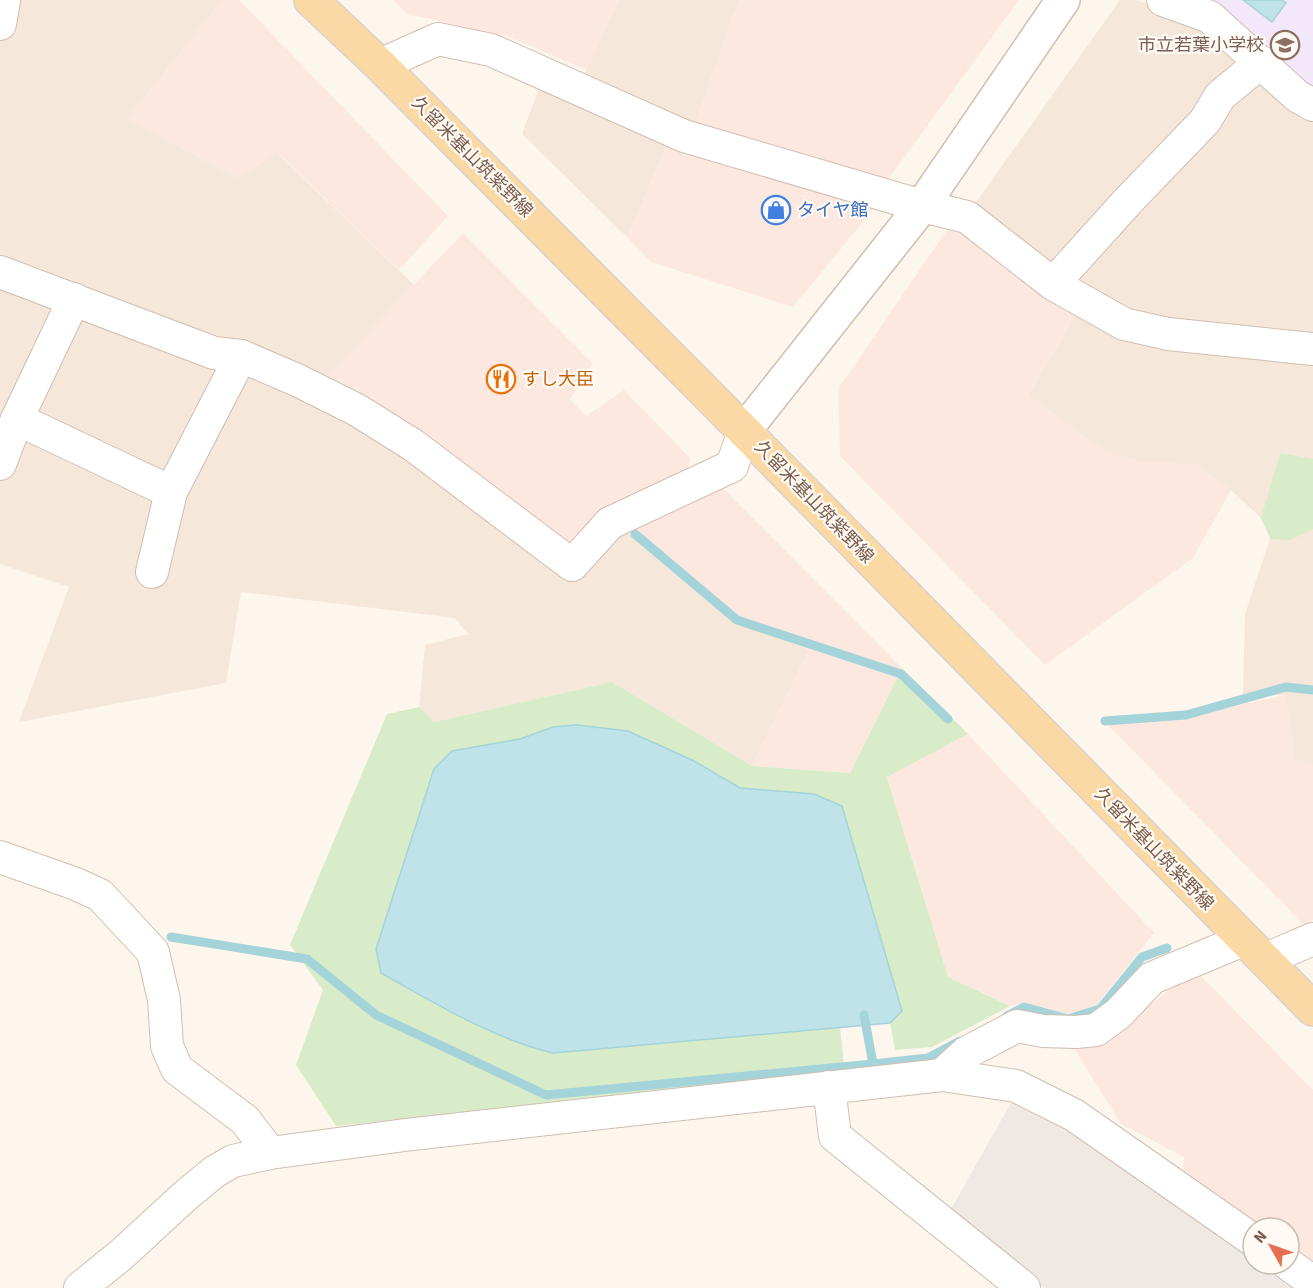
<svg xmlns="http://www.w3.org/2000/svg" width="1313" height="1288" font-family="'Source Sans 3','Noto Sans JP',sans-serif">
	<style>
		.residential { fill: #f5e8da }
		.commercial { fill: #fde8e0 }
		.industrial { fill: #efe9e4 }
		.education { fill: #f3e8fa }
		.green { fill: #d8ecc9 }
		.water { fill: #bfe3e8; stroke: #a5d3da; stroke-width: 1.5 }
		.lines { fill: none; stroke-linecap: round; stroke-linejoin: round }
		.stream { stroke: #a5d3da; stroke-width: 9 }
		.minor-casing { stroke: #d1beb0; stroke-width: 34 }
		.tertiary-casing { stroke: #d1beb0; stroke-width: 36 }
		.primary-casing { stroke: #dad1cd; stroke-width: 36 }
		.minor { stroke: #fff; stroke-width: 32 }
		.tertiary { stroke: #fff; stroke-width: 33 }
		.primary { stroke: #fbd9a5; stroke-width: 33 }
		.labels { text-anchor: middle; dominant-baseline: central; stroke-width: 4.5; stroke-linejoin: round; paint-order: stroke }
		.education-label { font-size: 18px; fill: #785e54; stroke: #fffaf3; text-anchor: end }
		.street-label { font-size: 18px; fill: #7a5c4d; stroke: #fffaf3 }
		.shop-label { font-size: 18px; fill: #366cbe; stroke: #fffaf3; text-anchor: start }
		.food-label { font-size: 18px; fill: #c56008; stroke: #fffaf3; text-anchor: start }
	</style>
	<rect width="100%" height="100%" fill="#fdf6ec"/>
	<g class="residential">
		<polygon points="0,0 223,0 127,119 277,153 414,285 324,380 608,513 731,618 809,650 752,766 612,682 434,722 419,707 425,645 468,634 455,618 241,592 226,683 19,722 69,587 0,564"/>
		<polygon points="619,0 739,0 694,126 581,81"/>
		<polygon points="1120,0 1136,0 1207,26 1313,115 1313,336 1143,318 1053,265 974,205"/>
		<polygon points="539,88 669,141 627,237 522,134"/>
		<polygon points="1078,312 1313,358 1313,765 1295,762 1286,695 1243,694 1245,614 1270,539 1261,518 1231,490 1194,463 1139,462 1102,450 1028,395"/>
	</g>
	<g class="commercial">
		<polygon points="223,0 239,0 448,216 399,270 278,153 237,178 127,119"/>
		<polygon points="393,0 619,0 587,70 507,36 407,14"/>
		<polygon points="739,0 1019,0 887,181 694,126"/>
		<polygon points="669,141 876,206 793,307 651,262 627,237"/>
		<polygon points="947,230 968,236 1078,312 1028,395 1102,450 1139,462 1194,463 1231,490 1193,558 1045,665 840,456 838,389"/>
		<polygon points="463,233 593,364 570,399 586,416 624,390 691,459 686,474 583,539 561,542 323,381"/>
		<polygon points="720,485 902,668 850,773 752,766 809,650 731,618 624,526"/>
		<polygon points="1286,695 1295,762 1313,765 1313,920 1304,925 1107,724 1187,717"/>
		<polygon points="968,734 1154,933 1096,1006 1067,1015 1024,1003 1010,1006 948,977 887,776"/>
		<polygon points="1194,969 1313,1090 1313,1270 1289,1254 1289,1228 1253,1228 1183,1182 1184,1157 1121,1124 1075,1050 1119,1031"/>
	</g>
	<polygon class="industrial" points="1013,1099 1084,1131 1253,1251 1253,1264 1271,1264 1305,1288 1044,1288 951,1209"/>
	<polygon class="education" points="1193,0 1313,0 1313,89"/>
	<g class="green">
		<polygon points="1280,453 1313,459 1313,529 1291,540 1271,539 1261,518"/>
		<path d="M902,668L968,734L887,777L948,977L1010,1006L932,1047L895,1050L890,1023L902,1010L814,794L739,788L693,761L628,731L577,725L553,727L520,739L452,751L381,973C435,1003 493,1039 553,1053L840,1028L845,1073L336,1126L296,1065L323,990L290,945L387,714L419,707L434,722L612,682L752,766L850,773Z"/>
	</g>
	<g class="water">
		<polygon points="1243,0 1282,0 1286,3 1272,22"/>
		<path d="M577,725L628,731L694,761L740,788L814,794L842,806L902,1011L890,1023L553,1053C493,1039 435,1003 381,973L376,949L434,769L452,751L520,739L553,727Z"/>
	</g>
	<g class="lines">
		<g class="stream">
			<polyline points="635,534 737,620 901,674 948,719"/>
			<polyline points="1105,721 1186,715 1286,687 1313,690"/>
			<polyline points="171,937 307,959 376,1015 546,1095 873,1064"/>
			<polyline points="864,1015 873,1064 928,1058 960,1041"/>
			<polyline points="1007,1016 1024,1007 1068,1019 1100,1009 1142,957 1167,948"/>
		</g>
		<g class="minor-casing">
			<g id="minor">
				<polyline points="1163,0 1210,17 1297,96 1313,105"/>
				<polyline points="0,24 4,0"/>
				<polyline points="380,65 438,39 491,50 684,136 922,206 967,217 1053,284 1124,324 1168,334 1313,349"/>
				<polyline points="0,272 214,353 241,356 297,380 357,410 413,445 572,565 610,523 732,466 744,431"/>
				<polyline points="1053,284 1128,201 1205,121 1220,96 1261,62"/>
				<polyline points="17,419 171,492"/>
				<polyline points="0,464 17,419 74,299"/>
				<polyline points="152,572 171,492 241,356"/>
				<polyline points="0,857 76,884 100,895 153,952 164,1000 167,1046 177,1069 245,1120 270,1153"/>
				<polyline points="1264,960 1313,939"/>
				<polyline points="942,1075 966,1053 1017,1026 1043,1031 1076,1032 1096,1030 1118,1014 1152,978 1243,940"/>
				<polyline points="829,1087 835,1136 1024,1288"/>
				<polyline points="1288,1264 1313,1282"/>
				<polyline points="80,1288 121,1255 185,1196 214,1172 233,1161 270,1153 405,1135 942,1075 1016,1086 1074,1115 1253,1240"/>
			</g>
		</g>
		<g class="tertiary-casing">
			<polyline id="tertiary" points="744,431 922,206 1063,0"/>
		</g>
		<g class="primary-casing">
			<polyline id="primary" points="311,0 380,65 744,431 1313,1009"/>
		</g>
		<use href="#minor" class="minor"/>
		<use href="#tertiary" class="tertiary"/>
		<use href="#primary" class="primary"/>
	</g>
	<defs>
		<g id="school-ring" transform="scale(1.5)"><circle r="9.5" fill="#fffaf3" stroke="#8d6e63" stroke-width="1.5"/><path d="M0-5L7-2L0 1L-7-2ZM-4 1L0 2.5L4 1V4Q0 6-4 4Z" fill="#8d6e63"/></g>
		<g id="shop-ring" transform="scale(1.5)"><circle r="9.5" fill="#fffaf3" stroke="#3f7fe0" stroke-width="1.5"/><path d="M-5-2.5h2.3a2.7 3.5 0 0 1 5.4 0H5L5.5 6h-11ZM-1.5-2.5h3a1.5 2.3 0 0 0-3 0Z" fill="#3f7fe0"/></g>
		<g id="restaurant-ring" transform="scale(1.5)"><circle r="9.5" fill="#fffaf3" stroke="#e8710a" stroke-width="1.5"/><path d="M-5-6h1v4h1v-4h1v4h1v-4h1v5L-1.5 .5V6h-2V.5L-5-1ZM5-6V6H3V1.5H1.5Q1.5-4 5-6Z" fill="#e8710a"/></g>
	</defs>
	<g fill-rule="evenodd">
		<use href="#school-ring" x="1285" y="45"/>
		<use href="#shop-ring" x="776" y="210"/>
		<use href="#restaurant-ring" x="501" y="379"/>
	</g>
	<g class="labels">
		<g class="education-label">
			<text x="1264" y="45">市立若葉小学校</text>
		</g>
		<g class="street-label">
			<text transform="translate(472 157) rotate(45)">久留米基山筑紫野線</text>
			<text transform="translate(814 502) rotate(46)">久留米基山筑紫野線</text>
			<text transform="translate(1154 849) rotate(46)">久留米基山筑紫野線</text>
		</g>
		<g class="shop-label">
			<text x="797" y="210">タイヤ館</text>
		</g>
		<g class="food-label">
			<text x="522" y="379">すし大臣</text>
		</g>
	</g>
	<g transform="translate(1271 1246) rotate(310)"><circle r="28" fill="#fffaf3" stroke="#cabbb1" stroke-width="1.5"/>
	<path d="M0-4.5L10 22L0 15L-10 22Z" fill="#e76f51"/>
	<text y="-9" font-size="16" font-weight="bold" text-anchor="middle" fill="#7a5c4d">N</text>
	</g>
</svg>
